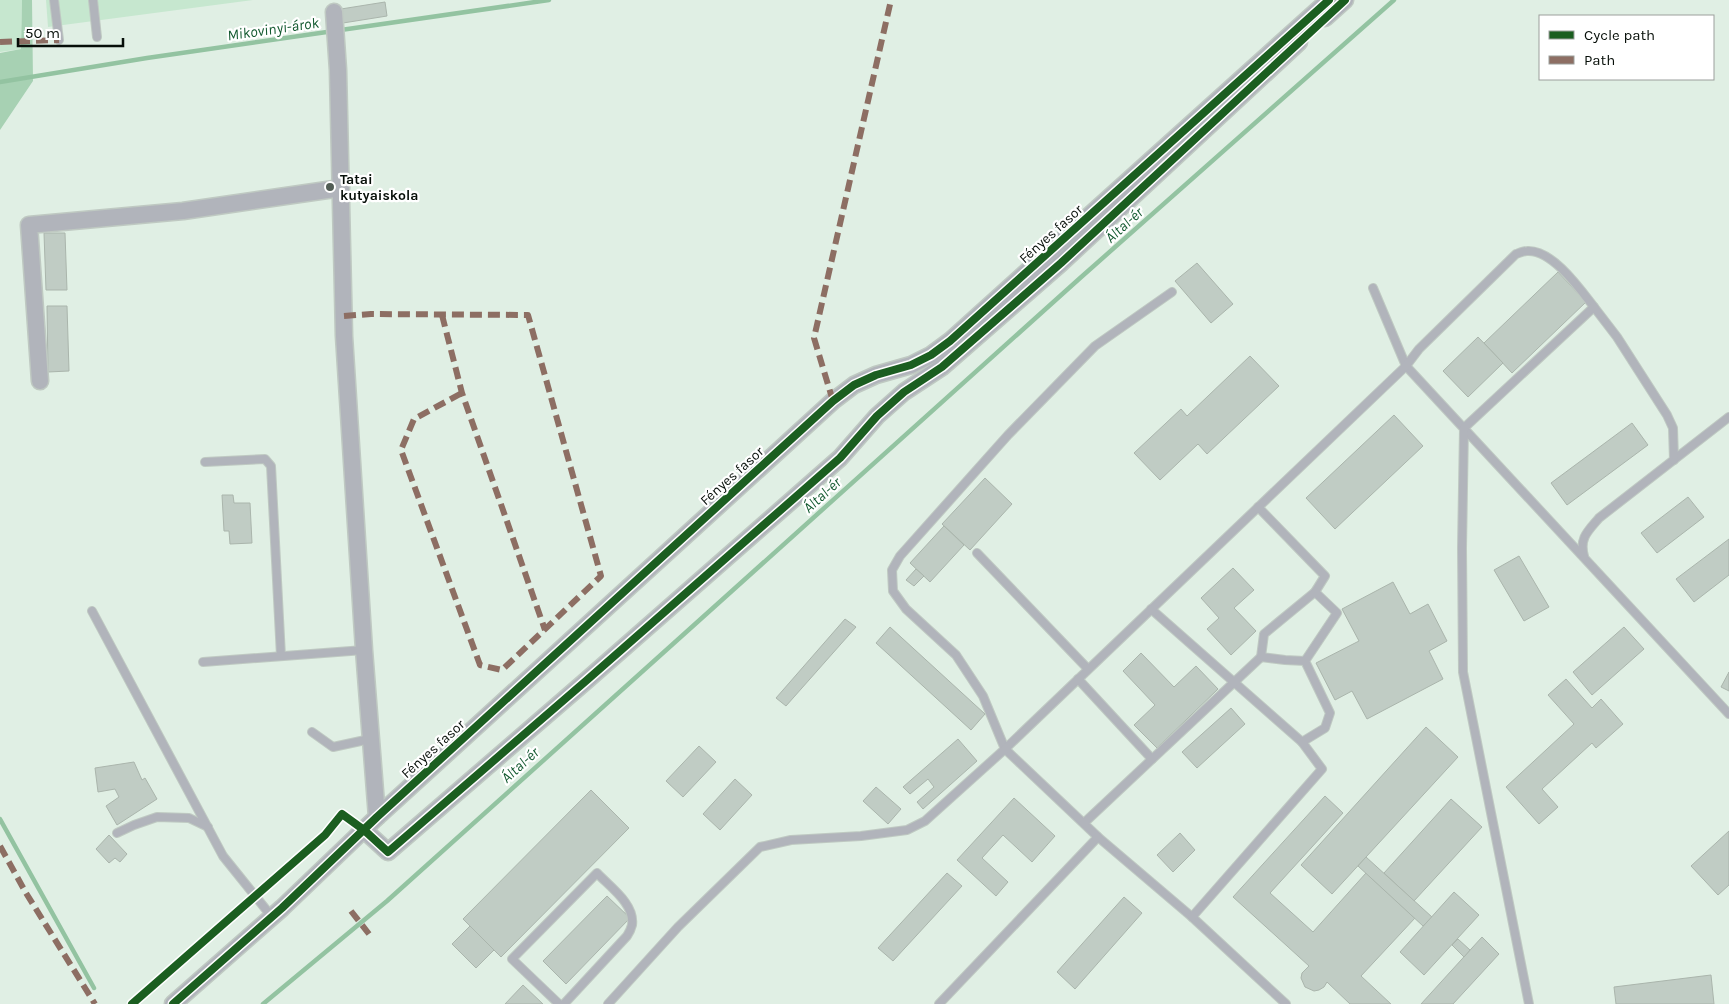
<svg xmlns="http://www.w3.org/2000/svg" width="1729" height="1004" font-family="Karla,sans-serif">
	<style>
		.green { fill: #c6e7cf }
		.forest { fill: #a7d1b3 }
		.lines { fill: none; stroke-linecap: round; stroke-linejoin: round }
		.stream { stroke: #93c3a1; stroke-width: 4.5 }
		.building { fill: #c0ccc4; stroke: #aab5ac }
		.service-casing { stroke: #bfc9c2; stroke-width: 10 }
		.minor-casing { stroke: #bfc9c2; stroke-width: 19 }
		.service { stroke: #b1b4bb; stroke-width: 8 }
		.minor { stroke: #b1b4bb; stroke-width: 16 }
		.quiet { stroke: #8d6e63; stroke-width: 6; stroke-dasharray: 12 6; stroke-linecap: butt }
		.cycleway-casing { stroke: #fff; stroke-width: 11 }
		.cycleway { stroke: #1b5e20; stroke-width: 8 }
		.poi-dot { fill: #525d55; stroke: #fff; stroke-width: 2 }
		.labels { text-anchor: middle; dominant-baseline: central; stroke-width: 4.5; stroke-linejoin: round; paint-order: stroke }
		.poi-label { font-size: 14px; font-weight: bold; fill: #060e08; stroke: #fff; text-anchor: start }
		.street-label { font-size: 14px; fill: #060e08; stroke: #fff }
		.water-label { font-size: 15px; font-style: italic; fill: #12592f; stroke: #fff }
	</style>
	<rect width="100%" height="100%" fill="#e0efe4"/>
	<g class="green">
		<polygon points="0,0 22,0 21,49 0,52"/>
		<polygon points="46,0 253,0 48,27"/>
	</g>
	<polygon class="forest" points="22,0 32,0 33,81 0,130 0,53 21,49"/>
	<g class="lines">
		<g class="stream">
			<polyline points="0,82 147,58 549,0"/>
			<polyline points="0,819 94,988"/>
			<polyline points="263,1004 387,901 1079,279 1394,0"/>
		</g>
	</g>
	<g class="building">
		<polygon points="385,2 387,16 343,23 341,9"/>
		<polygon points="44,233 65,233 67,290 46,290"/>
		<polygon points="1197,263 1233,304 1211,323 1175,281"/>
		<polygon points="1558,272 1586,302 1512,373 1484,343"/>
		<polygon points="47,306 67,306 69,371 48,372"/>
		<polygon points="1478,337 1503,363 1468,397 1443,371"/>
		<polygon points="1250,356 1279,386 1207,454 1198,444 1160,480 1134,453 1181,409 1187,416"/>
		<polygon points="1394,415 1423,446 1335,529 1306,498"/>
		<polygon points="1632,423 1648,445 1567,505 1551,483"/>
		<polygon points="985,478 1012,504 970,550 942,524"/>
		<polygon points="222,495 233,495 234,503 250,503 252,543 230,544 229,531 224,531"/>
		<polygon points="1688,497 1704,517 1657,553 1641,533"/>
		<polygon points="944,526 964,545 930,582 910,563"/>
		<polygon points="1729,539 1729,575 1694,602 1676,579"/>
		<polygon points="1519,556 1549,607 1524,621 1494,570"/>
		<polygon points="1233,568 1254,590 1234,608 1256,631 1231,655 1207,629 1219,618 1201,598"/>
		<polygon points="916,569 924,576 914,586 906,580"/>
		<polygon points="1393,582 1410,614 1428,604 1447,641 1429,651 1443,679 1367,719 1352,691 1335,700 1316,663 1359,641 1342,609"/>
		<polygon points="845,619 856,627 786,706 776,698"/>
		<polygon points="890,627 985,714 971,730 876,643"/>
		<polygon points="1624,627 1644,649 1592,695 1573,672"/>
		<polygon points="1141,653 1174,687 1196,666 1218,689 1157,748 1134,725 1155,705 1123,671"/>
		<polygon points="1729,672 1729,691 1721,687"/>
		<polygon points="1566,679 1592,708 1601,699 1623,724 1596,748 1592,743 1542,789 1558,807 1539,824 1506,787 1574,724 1548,695"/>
		<polygon points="1231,708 1245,724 1197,768 1182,752"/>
		<polygon points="1426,727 1458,757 1332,894 1301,865"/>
		<polygon points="958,739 977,761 923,809 917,802 934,787 928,779 910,794 903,787"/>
		<polygon points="699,746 716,762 683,797 666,781"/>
		<polygon points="134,762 142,780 145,778 157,799 117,825 106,806 119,797 115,789 98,792 95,768"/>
		<polygon points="735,779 752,795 720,830 703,814"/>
		<polygon points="876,787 901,809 888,824 863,801"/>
		<polygon points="591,790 629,828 501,957 463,919"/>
		<polygon points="1325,796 1343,813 1270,893 1313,932 1366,873 1415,918 1361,976 1391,1004 1350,1004 1327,982 1324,987 1319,990 1314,991 1305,987 1301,978 1302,973 1309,966 1233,897"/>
		<polygon points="1014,798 1055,836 1032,862 1003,835 982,858 1008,882 996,896 957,860"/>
		<polygon points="1451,799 1482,827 1414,901 1384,873"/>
		<polygon points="1729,831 1729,885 1718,895 1691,866"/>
		<polygon points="1180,833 1195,850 1173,872 1157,855"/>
		<polygon points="109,835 127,854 120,862 115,858 109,863 96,849"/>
		<polygon points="1366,857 1432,917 1423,926 1358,866"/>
		<polygon points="947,873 962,886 893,961 878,948"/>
		<polygon points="1454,892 1479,915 1424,975 1400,952"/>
		<polygon points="607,896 630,918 566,984 543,961"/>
		<polygon points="1124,897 1142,913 1075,989 1057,972"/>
		<polygon points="470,926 494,950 476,968 452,944"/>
		<polygon points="1482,937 1499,954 1453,1004 1421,1004"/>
		<polygon points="1458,939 1470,950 1464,957 1452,945"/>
		<polygon points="1711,975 1714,1004 1616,1004 1614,987"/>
		<polygon points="523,985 543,1004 505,1004"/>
	</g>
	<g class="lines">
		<g class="service-casing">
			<g id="service">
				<polyline points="54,0 59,40"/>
				<polyline points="93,0 97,37"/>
				<polyline points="1373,288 1406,366 1729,714"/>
				<polyline points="1172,292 1095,346 1008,435 900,556 892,570 893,591 906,609 956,655 983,696 1005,749 1098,837 1192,917 1286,1004"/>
				<polyline points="205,462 265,459 271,466 281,656"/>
				<polyline points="1258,507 1325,576 1315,592"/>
				<polyline points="977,553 1088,669"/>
				<path d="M1584,556C1579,538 1588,531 1599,518L1729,417"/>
				<polyline points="1151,609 1302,742"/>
				<polyline points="92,611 223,856 272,917"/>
				<polyline points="203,662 364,650"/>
				<polyline points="1078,679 1152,759"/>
				<polyline points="312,732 333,747 370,739"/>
				<polyline points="1084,823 1261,657"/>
				<polyline points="117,833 134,825 157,817 189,818 208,827"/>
				<polyline points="1192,917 1322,769 1302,742 1325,728 1330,713 1305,661 1337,613 1315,592 1264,634 1261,657 1285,660 1305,661"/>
				<path d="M559,1004L512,959L597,873C610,887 635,904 632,925C631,929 629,933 627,936L564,1004"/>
				<path d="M608,1004L678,927L760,847L791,840L861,836L907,830L925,821L1005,749L1406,366L1419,349L1516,254C1519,253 1524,251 1527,251C1552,249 1580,289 1594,307"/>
				<polyline points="939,1004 1098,837"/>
				<polyline points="1529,1004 1463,672 1462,548 1464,428 1594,307 1617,337 1667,415 1673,428 1674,460"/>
			</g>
		</g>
		<g class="minor-casing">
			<g id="minor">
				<polyline points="334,12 338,70 344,336 364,650 377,817"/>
				<polyline points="1325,18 1345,0"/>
				<polyline points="40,381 29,225 183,211 341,188"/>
				<polyline points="364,830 388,852 587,680 840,458 877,416 904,392 942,367 1061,263 1299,42"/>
				<polyline points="173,1004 282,908 377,817 833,401 854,385 876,375 911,365 931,355 950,341 1329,0"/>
			</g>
		</g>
		<use href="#service" class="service"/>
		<use href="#minor" class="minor"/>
		<g class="quiet">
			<polyline points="0,42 59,40"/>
			<polyline points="442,315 462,393 545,630"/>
			<polyline points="344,316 371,314 528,315 601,576 502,670 480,665 401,450 414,419 462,393"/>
			<polyline points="833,401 814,338 891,0"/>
			<polyline points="0,846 26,893 95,1004"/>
			<polyline points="351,911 369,934"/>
		</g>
		<g class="cycleway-casing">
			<g id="cycleway">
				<polyline points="132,1004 325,835 342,814 364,830 388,852 587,680 840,458 877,416 904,392 942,367 1061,263 1345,0"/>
				<polyline points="173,1004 282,908 377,817 833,401 854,385 876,375 911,365 931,355 950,341 1329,0"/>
			</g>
		</g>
		<use href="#cycleway" class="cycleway"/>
	</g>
	<circle class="poi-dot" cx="330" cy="187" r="5"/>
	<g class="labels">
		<g class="poi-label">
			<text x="340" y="179">Tatai<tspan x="340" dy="16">kutyaiskola</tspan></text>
		</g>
		<g class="street-label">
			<text transform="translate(1051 234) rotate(-42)">Fényes fasor</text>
			<text transform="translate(732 476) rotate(-42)">Fényes fasor</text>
			<text transform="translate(433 749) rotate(-42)">Fényes fasor</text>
		</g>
		<g class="water-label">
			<text transform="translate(273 29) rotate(-8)">Mikovinyi-árok</text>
			<text transform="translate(1124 225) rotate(-42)">Által-ér</text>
			<text transform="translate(822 495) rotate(-42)">Által-ér</text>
			<text transform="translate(520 765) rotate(-42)">Által-ér</text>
		</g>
	</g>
	<rect x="1539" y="15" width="175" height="65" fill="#ffffff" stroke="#9b9f9c"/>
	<rect x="1549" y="31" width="25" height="8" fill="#1b5e20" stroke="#9b9f9c"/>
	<text x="1584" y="40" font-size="15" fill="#060e08">Cycle path</text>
	<rect x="1549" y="56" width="25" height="8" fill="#8d6e63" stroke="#9b9f9c"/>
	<text x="1584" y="65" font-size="15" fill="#060e08">Path</text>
	<path d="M18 38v8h105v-8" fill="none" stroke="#060e08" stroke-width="2.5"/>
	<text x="25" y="38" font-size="15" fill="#060e08" stroke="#ffffff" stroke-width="4" paint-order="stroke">50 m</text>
</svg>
